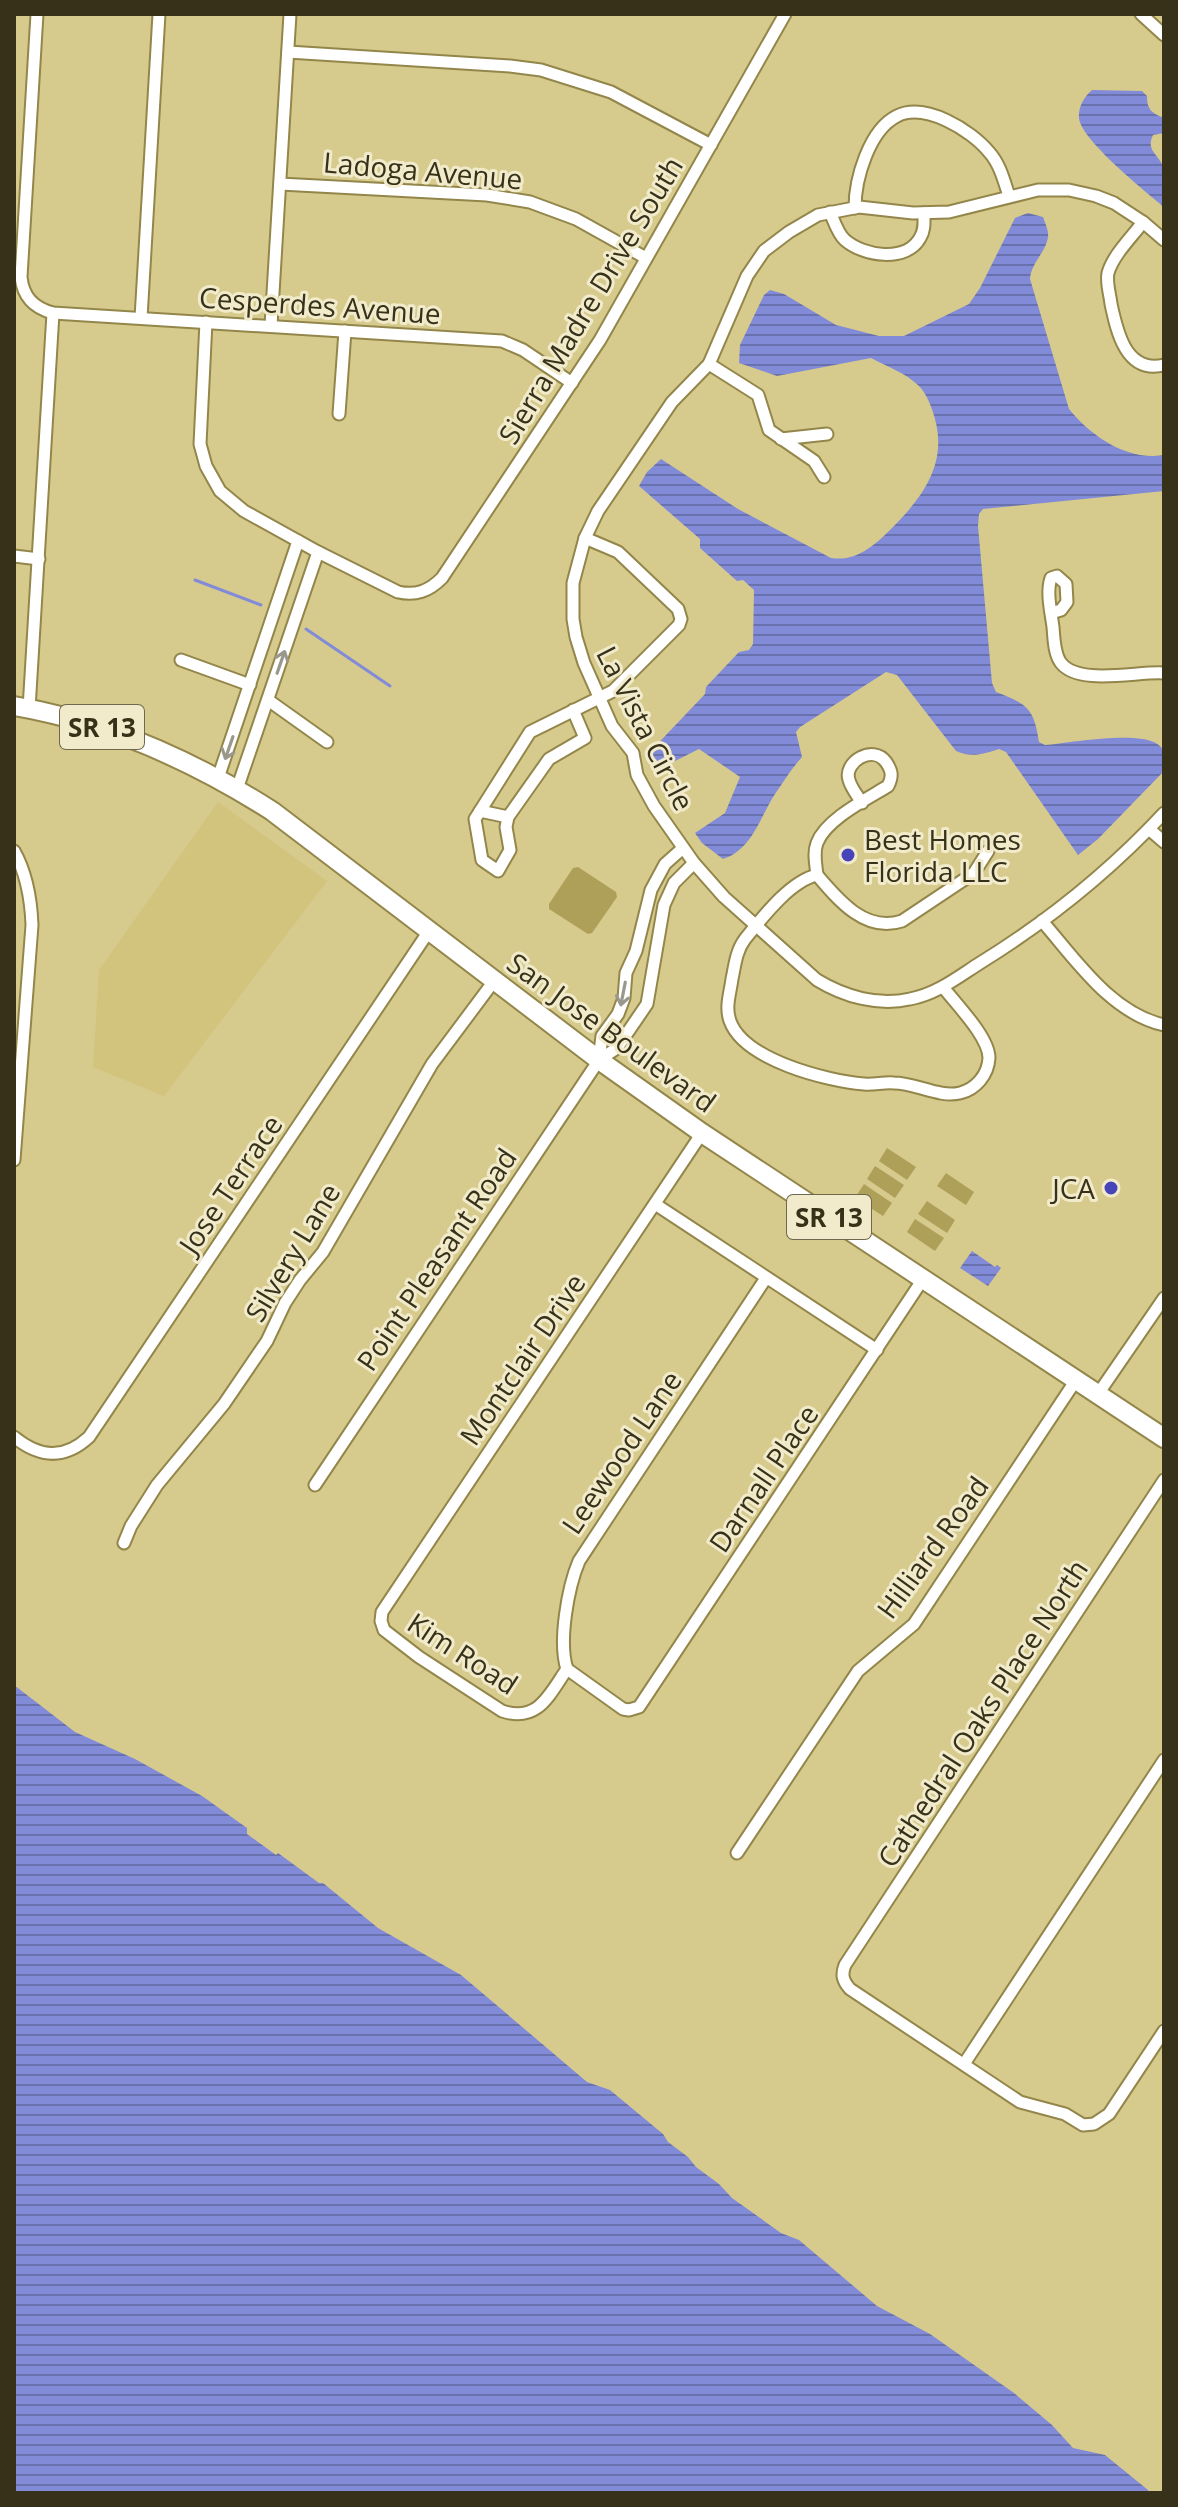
<svg xmlns="http://www.w3.org/2000/svg" width="1178" height="2507" font-family="'Open Sans',sans-serif">
	<style>
		.built { fill: #d2c37d }
		.green { fill: #ae9f59 }
		.water { fill: url(#water-rules) }
		.lines { fill: none; stroke-linecap: round; stroke-linejoin: round }
		.stream { stroke: #818bd7; stroke-width: 3 }
		.street-casing { stroke: #93864a; stroke-width: 15 }
		.primary-casing { stroke: #93864a; stroke-width: 22 }
		.street { stroke: #fff; stroke-width: 11 }
		.primary { stroke: #fff; stroke-width: 18 }
		.oneway { stroke: #9a988c }
		.poi-dot { fill: #4744ba; stroke: #f1ebcc; stroke-width: 3 }
		.labels { text-anchor: middle; dominant-baseline: central; stroke-width: 6; stroke-linejoin: round; paint-order: stroke }
		.shield { fill: #f1ebcc; stroke: #6e694e; stroke-width: 2 }
		.shield-label { font-size: 26px; font-weight: bold; fill: #363118 }
		.street-label { font-size: 28px; fill: #363118; stroke: #f1ebcc }
		.poi-label { font-size: 28px; fill: #363118; stroke: #f1ebcc; text-anchor: start }
	</style>
	<defs>
		<pattern id="water-rules" width="6" height="5" patternUnits="userSpaceOnUse" patternTransform="scale(2)"><rect width="6" height="5" fill="#818bd7"/><path d="M0 2.5h6" fill="none" stroke="#6a72ad"/></pattern>
	</defs>
	<rect width="100%" height="100%" fill="#d7ca8d"/>
	<polygon class="built" points="218,802 327,881 164,1096 93,1067 99,970"/>
	<g class="green">
		<polygon points="578,867 616,892 617,897 592,933 588,934 549,909 549,904 573,868"/>
		<polygon points="887,1148 916,1167 907,1180 879,1161"/>
		<polygon points="875,1166 904,1185 895,1198 867,1179"/>
		<polygon points="946,1173 974,1192 966,1205 937,1186"/>
		<polygon points="864,1184 892,1203 883,1216 855,1198"/>
		<polygon points="927,1201 955,1220 947,1233 918,1214"/>
		<polygon points="915,1219 944,1238 935,1251 907,1232"/>
	</g>
	<g class="water">
		<path d="M1092,90L1142,91L1147,96C1147,110 1152,113 1164,118V133L1153,135C1146,150 1157,153 1163,166C1168,176 1164,196 1164,207C1145,191 1081,140 1079,118C1078,107 1084,97 1092,90Z"/>
		<path d="M1028,213L1043,217C1045,223 1049,231 1048,237C1046,252 1031,263 1030,279L1069,409C1092,437 1127,461 1164,455V491L983,509L979,514L978,526L992,683L996,692C1027,704 1034,708 1039,742L1045,745C1068,743 1144,729 1160,746C1166,752 1164,763 1164,771L1098,839L1078,855L1006,752L999,749C983,754 972,758 956,751L897,675L886,672L800,727L796,732L802,757C792,768 784,781 775,794C760,817 752,850 723,859L702,843L695,833L725,813L740,777L699,749L665,766L652,769L647,755L705,694L706,687L739,652L749,650L753,644L754,590L743,580L737,581L700,548V539L639,486L647,472L661,459L738,509L831,558C857,562 875,545 893,527C924,496 947,463 935,419C932,408 927,394 919,386C906,373 886,366 871,358L777,376L739,363L740,345L764,295L770,290L784,294L836,325L879,336H904L969,304L980,288L1015,218Z"/>
		<polygon points="972,1251 995,1267 997,1265 1001,1268 988,1286 960,1268"/>
		<polygon points="14,1685 75,1732 135,1759 202,1796 247,1828 247,1834 276,1855 278,1853 319,1883 323,1883 378,1928 461,1975 587,2082 610,2090 663,2134 668,2142 688,2157 696,2167 719,2184 732,2198 781,2233 799,2240 877,2306 930,2334 1014,2393 1052,2425 1073,2448 1105,2455 1148,2490 1149,2493 14,2493"/>
	</g>
	<g class="lines">
		<g class="stream">
			<polyline points="195,580 261,605"/>
			<polyline points="306,629 390,686"/>
		</g>
		<g class="street-casing">
			<g id="street">
				<path d="M37,14L21,277C23,297 34,308 53,313L502,341L523,350L572,383"/>
				<polyline points="1141,14 1164,35"/>
				<polyline points="288,52 510,66 541,70 611,92 711,145"/>
				<polyline points="280,184 487,195 530,202 576,219 646,258"/>
				<path d="M855,208C855,179 869,130 897,116C925,102 971,130 989,152C1000,164 1004,181 1009,196"/>
				<path d="M830,212C834,221 838,234 845,240C863,256 906,263 920,238C925,230 924,222 924,213"/>
				<path d="M1143,222C1132,237 1113,255 1108,273C1106,283 1110,294 1111,304C1117,332 1126,374 1164,365"/>
				<path d="M1164,240L1143,222L1114,203L1096,196L1069,190H1038L949,212L913,213L859,207L818,215L789,232L764,251L747,276L709,364L672,402L598,511L585,538L573,583V619L576,637L584,663L612,726L633,753L637,775L654,806L694,863L724,897L817,980C845,997 878,1006 910,999C937,994 958,977 980,963C1048,921 1110,871 1164,813"/>
				<polyline points="141,318 159,14"/>
				<path d="M206,322L200,444L206,466L220,491L244,511L318,552L398,592C416,596 429,591 442,578L600,340L785,14"/>
				<polyline points="271,326 290,14"/>
				<polyline points="709,364 758,395 769,430 814,461 824,477"/>
				<polyline points="339,414 345,331"/>
				<polyline points="781,439 827,434"/>
				<polyline points="14,556 39,559"/>
				<path d="M1051,613L1061,610L1067,602L1066,584L1057,576L1051,578C1046,592 1051,612 1053,627C1054,638 1054,654 1061,663C1079,686 1138,671 1164,673"/>
				<polyline points="181,660 250,685"/>
				<polyline points="268,700 327,742"/>
				<polyline points="29,709 53,313"/>
				<polyline points="573,710 585,738 549,759 508,817 506,827 510,850 498,871 482,860 475,819 530,732 613,691 679,625 681,619 678,609 618,552 585,538"/>
				<polyline points="218,778 298,541"/>
				<polyline points="237,789 318,552"/>
				<polyline points="480,811 508,817"/>
				<polyline points="1149,829 1164,842"/>
				<path d="M14,851C27,874 31,899 32,925L14,1160"/>
				<path d="M817,875C790,881 762,918 745,939C736,951 735,965 732,979C730,994 725,1007 730,1021C744,1060 827,1081 864,1084C874,1085 884,1082 894,1083C916,1083 939,1098 960,1093C976,1089 988,1075 989,1058C989,1037 956,1004 943,987"/>
				<path d="M817,875C816,865 813,853 817,843C826,819 867,799 888,786C893,776 892,771 886,762C873,744 843,762 849,780C851,788 858,796 862,803"/>
				<path d="M817,875C839,901 866,933 902,921L974,873L988,851"/>
				<path d="M1042,921C1076,960 1111,1013 1164,1025"/>
				<polyline points="599,1060 602,1036 618,1014 624,998 626,973 636,951 651,890 665,864 683,848"/>
				<polyline points="655,1204 877,1350"/>
				<polyline points="1098,1394 1164,1298"/>
				<path d="M14,1437C40,1458 64,1460 89,1437L429,931"/>
				<path d="M1164,1480L845,1965C841,1975 843,1981 850,1989L1020,2102L1065,2114L1083,2125L1094,2124L1109,2114L1164,2031"/>
				<polyline points="315,1485 599,1060 617,1048 647,1004 664,905 674,883 694,863"/>
				<polyline points="124,1543 131,1526 157,1485 224,1404 267,1341 285,1303 300,1280 323,1252 432,1064 494,981"/>
				<path d="M567,1669C549,1695 538,1723 502,1711L419,1657L384,1630L381,1621L382,1612L702,1133"/>
				<polyline points="567,1669 623,1709 629,1710 639,1707 923,1279"/>
				<path d="M567,1669C558,1642 568,1587 579,1561L766,1278"/>
				<polyline points="737,1853 858,1671 914,1624 1076,1380"/>
				<polyline points="964,2064 1164,1760"/>
			</g>
		</g>
		<g class="primary-casing">
			<path id="primary" d="M14,706C108,722 192,760 272,811L599,1060L702,1133L1164,1438"/>
		</g>
		<use href="#street" class="street"/>
		<use href="#primary" class="primary"/>
	</g>
	<defs><path id="oneway-shaft" d="M-6 0H5M1.5-3L5.5 0L1.5 3" fill="none" stroke-width="1.6" stroke-linecap="round" stroke-linejoin="round" transform="scale(2)"/></defs>
	<g class="oneway">
		<use href="#oneway-shaft" transform="translate(281 662) rotate(-71)"/>
		<use href="#oneway-shaft" transform="translate(229 748) rotate(109)"/>
		<use href="#oneway-shaft" transform="translate(623 994) rotate(101)"/>
	</g>
	<g class="poi-dot">
		<circle cx="848" cy="855" r="8"/>
		<circle cx="1111" cy="1188" r="8"/>
	</g>
	<g class="labels">
		<g class="shield">
			<rect x="60" y="705" width="84" height="44" rx="6"/>
			<rect x="787" y="1195" width="84" height="44" rx="6"/>
		</g>
		<g class="shield-label">
			<text x="102" y="727">SR 13</text>
			<text x="829" y="1217">SR 13</text>
		</g>
		<g class="street-label">
			<text transform="translate(423 170) rotate(5)">Ladoga Avenue</text>
			<text transform="translate(590 300) rotate(-59)">Sierra Madre Drive South</text>
			<text transform="translate(320 305) rotate(4)">Cesperdes Avenue</text>
			<text transform="translate(646 728) rotate(63)">La Vista Circle</text>
			<text transform="translate(612 1032) rotate(36)">San Jose Boulevard</text>
			<text transform="translate(230 1184) rotate(-56)">Jose Terrace</text>
			<text transform="translate(292 1252) rotate(-59)">Silvery Lane</text>
			<text transform="translate(436 1259) rotate(-56)">Point Pleasant Road</text>
			<text transform="translate(522 1359) rotate(-56)">Montclair Drive</text>
			<text transform="translate(621 1452) rotate(-56)">Leewood Lane</text>
			<text transform="translate(763 1478) rotate(-56)">Darnall Place</text>
			<text transform="translate(932 1547) rotate(-54)">Hilliard Road</text>
			<text transform="translate(463 1653) rotate(33)">Kim Road</text>
			<text transform="translate(982 1713) rotate(-57)">Cathedral Oaks Place North</text>
		</g>
		<g class="poi-label">
			<text x="864" y="839">Best Homes<tspan x="864" dy="32">Florida LLC</tspan></text>
			<text x="1095" y="1188" text-anchor="end">JCA</text>
		</g>
	</g>
	<rect width="1178" height="2507" fill="none" stroke="#363118" stroke-width="32"/>
</svg>
